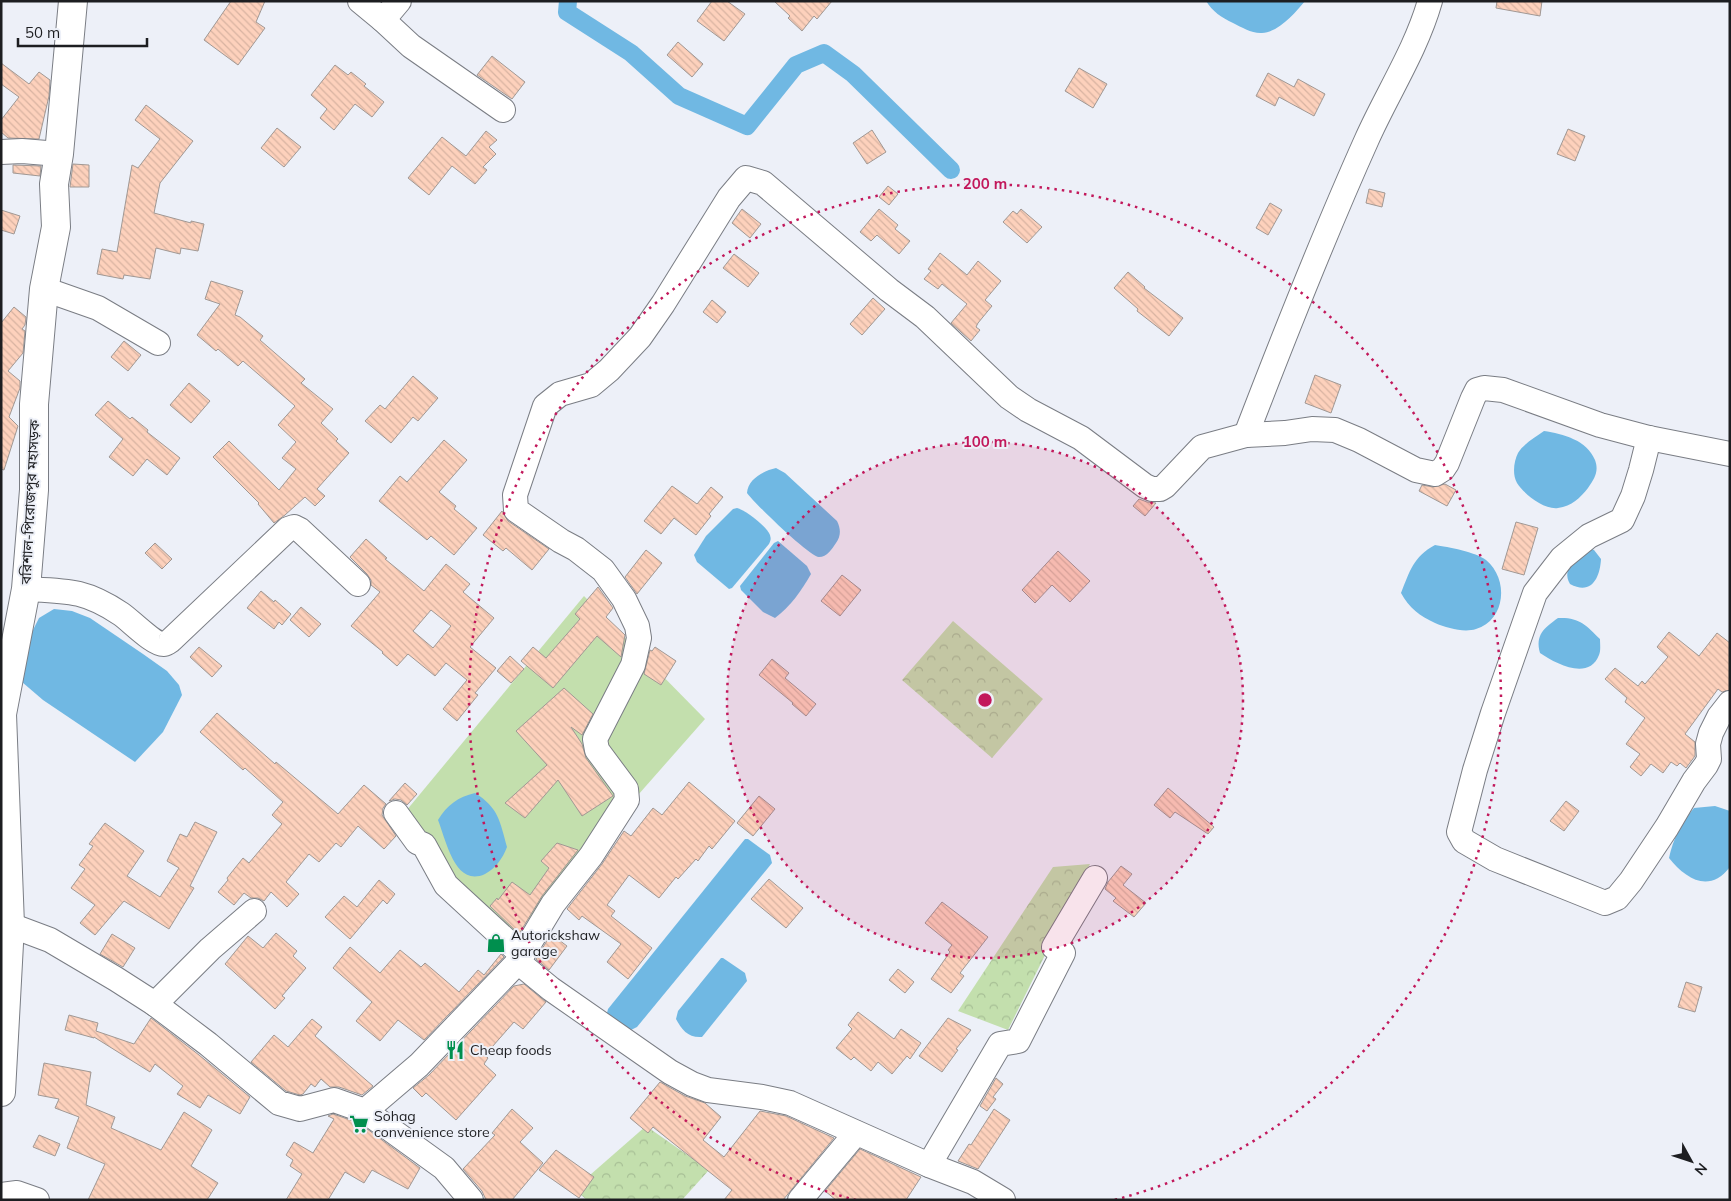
<svg xmlns="http://www.w3.org/2000/svg" width="1731" height="1201" font-family="Mulish,'Noto Sans Bengali',sans-serif">
	<style>
		.forest { fill: url(#forest-crowns) }
		.green { fill: #c3dfad }
		.water { fill: #70b8e3 }
		.lines { fill: none; stroke-linecap: round; stroke-linejoin: round }
		.canal { stroke: #70b8e3; stroke-width: 18 }
		.building { fill: url(#building-back-hatch); stroke: #a09894; fill-rule: evenodd }
		.minor-casing { stroke: #7a7d84; stroke-width: 26 }
		.highway-casing { stroke: #7a7d84; stroke-width: 30 }
		.minor { stroke: #fff; stroke-width: 24 }
		.highway { stroke: #fff; stroke-width: 28 }
		.ring { fill: none; stroke: #c2185b; stroke-width: 2.5; stroke-dasharray: 2.5 5 }
		.labels { text-anchor: middle; dominant-baseline: central; stroke-width: 4; stroke-linejoin: round; paint-order: stroke }
		.street-label { font-size: 14px; fill: #1d1e21; stroke: #edf0f8 }
		.poi-label { font-size: 14px; fill: #1d1e21; stroke: #edf0f8; text-anchor: start }
		.centre { fill: #c2185b; stroke: #edf0f8; stroke-width: 2.5 }
		.ring-label { font-size: 15px; text-anchor: middle; font-weight: bold; fill: #c2185b; stroke: #edf0f8; stroke-width: 4; stroke-linejoin: round; paint-order: stroke }
	</style>
	<defs>
		<pattern id="forest-crowns" width="20" height="18" patternUnits="userSpaceOnUse" patternTransform="scale(1.25)"><rect width="20" height="18" fill="#c3dfad"/><path d="M2 6a3 3 0 1 1 6 0M12 15a3 3 0 1 1 6 0" fill="none" stroke="#a7bf95"/></pattern>
		<pattern id="building-back-hatch" width="6" height="6" patternUnits="userSpaceOnUse" patternTransform="scale(1.25)"><rect width="6" height="6" fill="#fdd1bc"/><path d="M-1 5l2 2M0 0l6 6M5-1l2 2" fill="none" stroke="#d8b3a1"/></pattern>
	</defs>
	<rect width="100%" height="100%" fill="#edf0f8"/>
	<g class="forest">
		<polygon points="953,621 1043,699 992,758 902,680"/>
		<polygon points="1090,864 1008,1030 958,1011 1053,867"/>
		<polygon points="646,1126 709,1170 682,1200 587,1200 574,1189"/>
	</g>
	<polygon class="green" points="584,596 705,719 512,938 453,886 406,811"/>
	<g class="water">
		<path d="M1206,1H1305C1295,13 1279,32 1262,33C1253,34 1241,27 1233,23C1222,18 1212,11 1206,1Z"/>
		<path d="M1544,431C1563,434 1587,440 1595,460C1599,471 1595,478 1588,488C1580,498 1572,506 1558,508C1544,510 1524,494 1517,483C1512,474 1514,461 1518,453C1523,444 1536,437 1544,431Z"/>
		<path d="M776,468L785,473L837,521C841,529 841,536 836,543C832,549 827,557 819,557C810,557 754,503 747,493C748,479 763,471 776,468Z"/>
		<path d="M737,508C746,510 767,527 770,535C771,539 771,540 769,544L732,588L729,589L697,562L694,555L706,536L733,509Z"/>
		<path d="M778,541L807,566L811,574C802,590 790,607 775,618L763,612L741,590L740,586L774,543Z"/>
		<path d="M1435,545C1448,547 1476,552 1486,560C1509,579 1506,620 1476,629C1464,633 1447,628 1435,623C1420,616 1409,608 1401,593C1410,571 1413,557 1435,545Z"/>
		<path d="M1587,547L1594,550L1601,559C1600,577 1592,596 1570,584C1561,568 1577,558 1587,547Z"/>
		<polygon points="54,609 72,611 90,618 143,654 167,671 179,685 182,695 163,732 135,762 43,700 22,682 29,638 39,618"/>
		<path d="M1558,618C1579,617 1586,625 1600,639C1600,644 1601,651 1599,655C1589,681 1556,664 1540,653C1535,635 1544,628 1558,618Z"/>
		<path d="M475,793C499,808 500,822 507,847C503,858 495,869 485,874C455,888 446,840 438,820C447,805 458,797 475,793Z"/>
		<path d="M1715,806L1730,811V867C1709,894 1686,879 1669,858C1673,839 1681,823 1694,808Z"/>
		<polygon points="745,839 748,839 770,855 772,863 637,1027 629,1031 608,1017 607,1013 608,1009"/>
		<path d="M721,958H723L745,973L747,981L702,1037C688,1038 682,1030 676,1019L678,1011Z"/>
	</g>
	<g class="lines">
		<polyline class="canal" points="568,1 567,12 631,53 679,96 747,126 796,65 824,53 853,74 951,170"/>
	</g>
	<g class="building">
		<polygon points="231,1 265,1 256,22 265,28 238,65 204,40"/>
		<polygon points="712,1 727,1 745,14 724,41 697,21"/>
		<polygon points="774,1 832,1 817,19 814,16 802,31 788,18 790,16"/>
		<polygon points="1497,1 1542,1 1540,16 1496,8"/>
		<polygon points="678,42 703,64 692,77 667,55"/>
		<polygon points="492,56 525,82 512,99 477,75"/>
		<polygon points="1,63 29,84 39,72 50,80 49,96 39,139 8,138 1,132 1,120 19,97 1,84"/>
		<polygon points="335,65 348,75 351,72 366,84 364,86 384,102 372,117 355,104 334,130 320,118 327,109 311,95"/>
		<polygon points="1079,68 1107,84 1093,108 1065,91"/>
		<polygon points="1268,73 1294,87 1298,79 1325,94 1314,116 1279,97 1275,106 1256,96"/>
		<polygon points="146,105 193,141 160,183 154,213 191,223 191,221 204,224 198,251 181,248 180,254 156,248 150,279 124,275 123,279 97,274 102,249 117,252 132,165 138,168 160,139 135,120"/>
		<polygon points="277,128 301,147 284,167 261,148"/>
		<polygon points="1568,129 1585,136 1575,161 1557,154"/>
		<polygon points="872,130 886,152 867,164 853,143"/>
		<polygon points="486,131 497,140 489,147 496,154 483,167 487,170 475,184 452,166 429,195 408,178 442,137 466,156"/>
		<polygon points="73,164 89,165 89,187 70,187"/>
		<polygon points="13,165 41,166 40,176 13,173"/>
		<polygon points="888,186 898,194 889,205 879,197"/>
		<polygon points="1369,189 1385,193 1382,207 1366,203"/>
		<polygon points="1270,203 1282,210 1268,235 1256,228"/>
		<polygon points="742,209 761,224 750,238 732,223"/>
		<polygon points="879,209 898,225 895,229 910,241 899,254 877,235 871,241 860,232"/>
		<polygon points="1021,209 1042,227 1027,243 1003,222 1013,211 1017,214"/>
		<polygon points="1,210 20,216 14,234 1,230"/>
		<polygon points="940,253 967,275 978,261 1001,281 985,300 992,306 978,323 976,327 980,330 971,341 951,323 967,304 942,284 938,289 924,279 931,271 928,269"/>
		<polygon points="734,254 759,273 748,287 723,268"/>
		<polygon points="1128,272 1145,287 1144,288 1183,318 1169,336 1137,311 1138,309 1114,288"/>
		<polygon points="211,281 243,291 235,315 240,317 263,336 260,340 305,379 301,383 333,409 321,423 338,439 336,441 349,453 317,489 325,496 315,506 305,497 285,515 274,523 258,504 259,503 213,457 229,441 279,490 296,469 282,458 296,442 278,425 295,406 243,361 238,366 218,349 216,351 197,335 220,304 205,299"/>
		<polygon points="873,298 885,309 862,335 850,324"/>
		<polygon points="712,300 726,312 717,323 703,312"/>
		<polygon points="14,307 26,317 25,325 22,329 25,331 23,353 8,371 20,381 20,388 9,417 18,426 4,470 1,469 1,323"/>
		<polygon points="124,341 141,355 128,371 111,357"/>
		<polygon points="1315,375 1341,385 1331,413 1305,403"/>
		<polygon points="413,376 438,398 418,421 413,417 391,443 365,421 380,405 385,409"/>
		<polygon points="189,383 210,401 191,423 170,405"/>
		<polygon points="108,401 130,419 132,417 148,430 147,432 180,458 167,475 147,459 133,476 109,457 123,439 95,415"/>
		<polygon points="444,440 467,460 439,492 456,506 454,509 477,528 454,555 431,536 427,540 379,501 400,476 407,482"/>
		<polygon points="1445,484 1456,490 1447,506 1419,491 1422,485 1433,487"/>
		<polygon points="672,486 697,504 711,487 723,497 709,514 711,516 696,535 674,518 661,534 644,521"/>
		<polygon points="1139,499 1147,502 1156,503 1145,516 1133,506"/>
		<polygon points="502,511 508,521 549,549 532,570 506,548 503,551 483,535"/>
		<polygon points="1516,522 1538,528 1524,575 1502,569"/>
		<path d="M366,539L387,558L385,559L424,591L446,564L470,584L463,592L494,618L470,647L496,668L475,693L478,695L457,721L443,709L467,680L446,663L435,676L408,654L397,666L382,653L383,652L351,626L380,592L371,585V580L367,574L350,557ZM431,610L451,626L433,648L413,631Z"/>
		<polygon points="155,543 172,559 162,569 145,553"/>
		<polygon points="646,550 662,563 637,594 625,577"/>
		<polygon points="1058,551 1090,581 1070,602 1052,585 1035,603 1022,590"/>
		<polygon points="842,575 861,590 840,616 821,601"/>
		<polygon points="598,587 613,608 606,617 625,635 621,657 597,636 553,688 521,661 533,647 546,658 580,619 575,614"/>
		<polygon points="261,591 274,602 275,600 291,614 282,625 279,622 274,629 247,608"/>
		<polygon points="301,607 321,624 309,637 290,620"/>
		<polygon points="1669,632 1699,656 1717,633 1730,643 1730,690 1722,692 1718,689 1685,734 1695,742 1695,756 1686,768 1680,763 1677,766 1671,762 1663,773 1651,764 1641,776 1630,767 1640,754 1626,744 1645,718 1625,702 1627,698 1605,679 1615,668 1638,686 1642,681 1645,684 1668,657 1657,647"/>
		<polygon points="199,647 222,666 212,677 190,657"/>
		<polygon points="655,647 676,661 661,685 644,674 650,650 652,651"/>
		<polygon points="510,656 524,669 511,683 497,671"/>
		<polygon points="772,659 789,673 785,678 816,704 806,716 792,704 793,703 759,675"/>
		<polygon points="564,688 593,714 582,735 571,727 582,744 586,758 613,796 582,816 558,780 525,818 505,803 547,765 516,731"/>
		<polygon points="217,713 275,764 276,762 338,814 364,785 386,804 383,808 382,815 396,836 384,849 358,826 341,847 336,843 319,862 309,854 286,882 299,894 287,907 271,892 264,901 258,898 251,898 244,893 234,905 218,892 228,880 227,878 243,858 249,863 282,824 272,815 283,802 245,768 243,770 200,732"/>
		<polygon points="689,782 735,821 712,849 709,846 698,861 696,859 678,879 676,877 659,898 629,875 607,905 615,911 611,916 652,948 628,979 607,962 621,944 582,916 579,920 567,909 602,864 624,831 631,836 653,808 662,815"/>
		<polygon points="405,783 417,794 407,805 401,800 395,799 389,801"/>
		<polygon points="1168,788 1214,827 1208,834 1175,812 1170,818 1154,805"/>
		<polygon points="759,796 775,809 753,836 737,823"/>
		<polygon points="1566,801 1579,811 1564,831 1550,821"/>
		<polygon points="195,822 217,832 190,886 194,888 169,929 124,901 95,935 80,923 95,905 71,888 85,869 79,865 93,846 89,844 105,823 144,851 127,876 160,897 179,868 167,861 180,834 187,837"/>
		<polygon points="557,843 578,850 542,896 519,934 490,906 497,898 498,900 512,882 530,895 549,868 541,861"/>
		<polygon points="1121,866 1132,874 1123,885 1146,903 1134,917 1113,901 1116,898 1105,889 1108,882"/>
		<polygon points="769,879 803,908 786,928 751,899"/>
		<polygon points="379,880 395,894 387,904 383,900 350,939 325,917 344,896 357,907"/>
		<polygon points="942,902 988,937 960,973 964,976 951,993 931,979 950,952 948,950 952,945 925,923"/>
		<polygon points="276,933 297,951 293,956 306,968 282,996 285,998 275,1009 225,964 248,936 263,948"/>
		<polygon points="112,934 135,948 123,967 100,954"/>
		<polygon points="551,934 567,946 549,970 536,959"/>
		<polygon points="350,947 380,973 400,950 421,967 425,963 459,992 478,970 484,975 501,954 504,957 424,1040 398,1020 380,1041 356,1021 372,1002 333,968"/>
		<polygon points="898,969 914,982 905,993 889,980"/>
		<polygon points="1686,982 1702,987 1695,1012 1678,1007"/>
		<polygon points="524,984 546,1002 523,1029 514,1022 485,1055 488,1058 484,1064 496,1075 456,1120 426,1093 422,1097 413,1088 429,1075 514,986"/>
		<polygon points="858,1012 894,1039 901,1029 921,1043 910,1059 907,1056 892,1074 878,1062 871,1071 854,1057 851,1060 836,1048 852,1029 848,1025"/>
		<polygon points="69,1015 98,1023 96,1031 134,1044 151,1018 199,1055 250,1097 240,1114 208,1095 200,1108 177,1094 183,1086 155,1064 150,1072 94,1037 94,1038 65,1030"/>
		<polygon points="948,1018 971,1030 956,1049 958,1050 942,1072 919,1056"/>
		<polygon points="312,1019 322,1027 315,1036 373,1086 362,1095 339,1087 330,1087 321,1079 315,1087 311,1084 303,1094 300,1095 286,1091 251,1062 274,1035 288,1047"/>
		<polygon points="44,1063 91,1072 86,1105 115,1117 111,1128 161,1150 184,1112 212,1130 191,1166 218,1183 207,1200 88,1200 105,1164 67,1148 79,1117 55,1108 59,1099 38,1095"/>
		<polygon points="996,1078 1003,1084 993,1097 996,1099 987,1111 980,1106"/>
		<polygon points="660,1082 685,1096 705,1103 721,1117 703,1140 724,1157 760,1111 786,1116 834,1138 783,1200 724,1200 732,1190 653,1127 648,1133 630,1118"/>
		<polygon points="512,1109 533,1128 520,1142 543,1163 512,1200 486,1200 482,1191 463,1169 495,1135 492,1133"/>
		<polygon points="994,1109 1010,1120 978,1169 958,1161 969,1144 971,1145"/>
		<polygon points="333,1114 359,1123 420,1168 408,1189 372,1170 364,1183 345,1172 328,1200 286,1200 302,1174 290,1166 293,1160 286,1155 294,1142 313,1153 334,1119 328,1116"/>
		<polygon points="39,1135 60,1144 55,1156 33,1147"/>
		<polygon points="860,1149 921,1177 906,1200 836,1200 825,1191"/>
		<polygon points="556,1150 594,1177 579,1198 539,1170"/>
	</g>
	<g class="lines">
		<g class="minor-casing">
			<g id="minor">
				<polyline points="360,1 383,20 399,1"/>
				<polyline points="383,20 411,46 503,110"/>
				<polyline points="1,152 22,151 59,154"/>
				<polyline points="44,289 98,308 158,343"/>
				<path d="M1246,435C1284,336 1323,237 1367,139C1387,94 1416,50 1430,1"/>
				<polyline points="1649,438 1641,470 1633,496 1622,520 1589,536 1562,558 1535,593 1493,713 1475,770 1459,832 1464,841 1495,859 1605,903 1617,898 1631,881 1667,827 1694,781 1706,765 1709,759 1708,744 1711,733 1719,717 1730,703"/>
				<path d="M26,589C68,591 85,590 121,614C130,620 154,645 164,644C165,644 171,641 171,640L288,529L294,527L300,530L358,584"/>
				<polyline points="396,813 417,842 424,845 446,885 522,955"/>
				<polyline points="10,925 50,940 116,979 155,1004 208,1044 279,1103 300,1109 334,1100 365,1111 419,1065 518,962 553,904 591,856 627,800 626,789 597,750 595,739 633,665 639,638 637,626 624,599 603,570 576,549 561,541 516,510 515,495 545,406 560,394 591,385 609,370 640,337 663,304 729,198 746,178 763,183 889,290 925,317 1009,397 1028,410 1081,438 1145,486 1152,489 1160,489 1165,486 1202,447 1246,435 1285,433 1312,429 1335,430 1359,440 1416,470 1435,474 1443,469 1447,463 1473,398 1477,390 1484,388 1503,390 1600,425 1649,438 1730,454"/>
				<polyline points="518,962 551,989 670,1072 692,1084 708,1090 762,1097 790,1103 929,1165 973,1182 1003,1200"/>
				<polyline points="155,1004 210,949 254,911"/>
				<polyline points="365,1111 444,1168 471,1200"/>
				<polyline points="929,1165 1000,1044 1018,1041 1063,953 1054,947 1095,878"/>
				<polyline points="1,1195 17,1193 37,1200"/>
				<polyline points="800,1200 856,1133"/>
			</g>
		</g>
		<g class="highway-casing">
			<polyline id="highway" points="1,1092 10,925 2,714 26,589 34,490 34,404 44,289 56,227 54,184 59,154 73,1"/>
		</g>
		<use href="#minor" class="minor"/>
		<use href="#highway" class="highway"/>
	</g>
	<circle cx="985" cy="700" r="258" fill="#c2185b" fill-opacity=".12"/>
	<g class="ring">
		<circle cx="985" cy="700" r="258"/>
		<path d="M856 1200A516 516 0 1 1 1114 1200"/>
	</g>
	<defs>
		<g id="shop-bare" transform="scale(1.5)"><path d="M-5-2.5h2.3a2.7 3.5 0 0 1 5.4 0H5L5.5 6h-11ZM-1.5-2.5h3a1.5 2.3 0 0 0-3 0Z" fill="#008f4e" stroke="#edf0f8" stroke-width="2.5" paint-order="stroke"/></g>
		<g id="restaurant-bare" transform="scale(1.5)"><path d="M-5-6h1v4h1v-4h1v4h1v-4h1v5L-1.5 .5V6h-2V.5L-5-1ZM5-6V6H3V1.5H1.5Q1.5-4 5-6Z" fill="#008f4e" stroke="#edf0f8" stroke-width="2.5" paint-order="stroke"/></g>
		<g id="supermarket-bare" transform="scale(1.5)"><path d="M-6-5.5h2.5l.6 2H6L4.5 2H-2.5L-4.4-4H-6ZM-1.5 3.2a1.3 1.3 0 1 0 .1 0ZM3 3.2a1.3 1.3 0 1 0 .1 0Z" fill="#008f4e" stroke="#edf0f8" stroke-width="2.5" paint-order="stroke"/></g>
	</defs>
	<g fill-rule="evenodd">
		<use href="#shop-bare" x="496" y="943"/>
		<use href="#restaurant-bare" x="455" y="1050"/>
		<use href="#supermarket-bare" x="359" y="1124"/>
	</g>
	<g class="labels">
		<g class="street-label">
			<text transform="translate(30 502) rotate(-87)">বরিশাল-পিরোজপুর মহাসড়ক</text>
		</g>
		<g class="poi-label">
			<text x="511" y="935">Autorickshaw<tspan x="511" dy="16">garage</tspan></text>
			<text x="470" y="1050">Cheap foods</text>
			<text x="374" y="1116">Sohag<tspan x="374" dy="16">convenience store</tspan></text>
		</g>
	</g>
	<circle cx="985" cy="700" r="8" class="centre"/>
	<g class="ring-label">
		<text x="985" y="189">200 m</text>
		<text x="985" y="447">100 m</text>
	</g>
	<rect width="1731" height="1201" fill="none" stroke="#1d1e21" stroke-width="5"/>
	<g transform="translate(1691 1161) rotate(130)" stroke="#edf0f8" stroke-width="4" paint-order="stroke">
	<path d="M0-4L9 19L0 12L-9 19Z" fill="#1d1e21"/>
	<text y="-8" font-size="14" font-weight="bold" text-anchor="middle" fill="#1d1e21">N</text>
	</g>
	<path d="M18 38v8h129v-8" fill="none" stroke="#1d1e21" stroke-width="2.5"/>
	<text x="25" y="38" font-size="15" fill="#1d1e21" stroke="#edf0f8" stroke-width="4" paint-order="stroke">50 m</text>
</svg>
